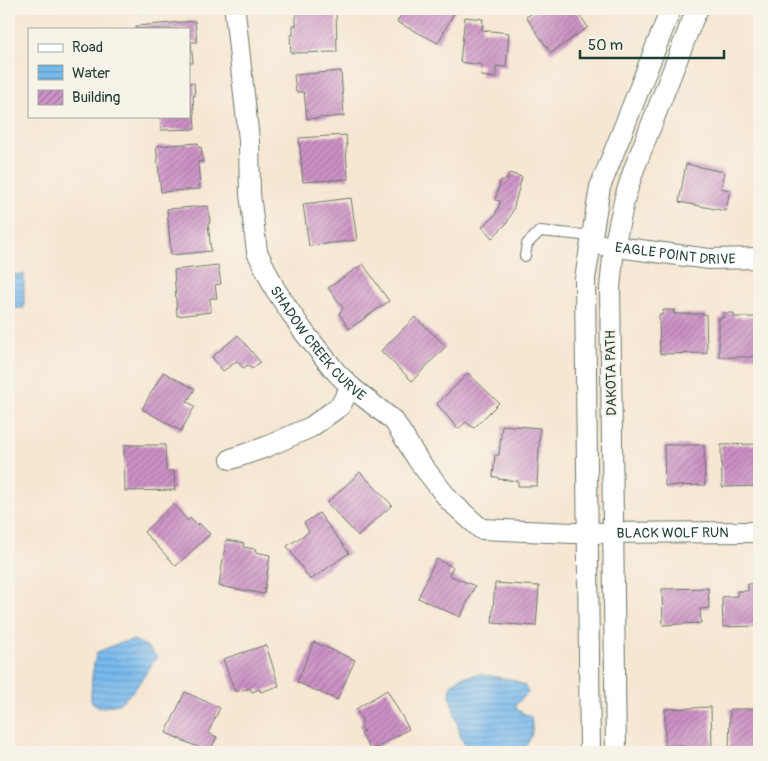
<svg xmlns="http://www.w3.org/2000/svg" width="768" height="761" font-family="Pangolin,sans-serif">
	<style>
		.water { fill: url(#water-rules); stroke: #4c7b90 }
		.building { fill: url(#building-hatch) }
		.lines { fill: none; stroke-linecap: round; stroke-linejoin: round }
		.lane-casing { stroke: #6a786b; stroke-width: 12 }
		.street-casing { stroke: #6a786b; stroke-width: 22 }
		.lane { stroke: #fff; stroke-width: 10 }
		.street { stroke: #fff; stroke-width: 20 }
		.labels { text-anchor: middle; dominant-baseline: central; stroke-width: 4; stroke-linejoin: round; paint-order: stroke }
		.street-label { font-size: 14px; fill: #1f3d34; stroke: #f7f3e8 }
	</style>
	<defs>
		<pattern id="water-rules" width="6" height="5" patternUnits="userSpaceOnUse" patternTransform="scale(1.25)"><rect width="6" height="5" fill="#78b9ed"/><path d="M0 2.5h6" fill="none" stroke="#6298c1"/></pattern>
		<pattern id="building-hatch" width="6" height="6" patternUnits="userSpaceOnUse" patternTransform="scale(1.25)"><rect width="6" height="6" fill="#cc91c5"/><path d="M-1 1l2-2M0 6l6-6M5 7l2-2" fill="none" stroke="#a578a1"/></pattern>
	</defs>
	<rect width="100%" height="100%" fill="#f7f3e8"/>
	<filter id="ink" filterUnits="userSpaceOnUse"><feTurbulence type="fractalNoise" baseFrequency=".02" numOctaves="2"/><feDisplacementMap in="SourceGraphic" scale="10" xChannelSelector="R" yChannelSelector="G"/><feConvolveMatrix kernelMatrix="1 2 1 2 8 2 1 2 1" color-interpolation-filters="sRGB"/></filter>
	<filter id="wash" filterUnits="userSpaceOnUse"><feTurbulence type="fractalNoise" baseFrequency=".0096" numOctaves="4" result="noise"/><feDisplacementMap in="SourceGraphic" scale="20" xChannelSelector="R" yChannelSelector="G"/><feGaussianBlur stdDeviation="1.12" result="paint"/><feColorMatrix in="noise" values="0 0 0 0 0 0 0 0 0 0 0 0 0 0 0 0 0 1.4 0 .05"/><feComposite in="paint" operator="in"/></filter>
	<g filter="url(#wash)">
		<rect width="100%" height="100%" fill="#f6e6d2"/>
		<g class="water">
			<polygon points="24,274 24,308 9,309 9,275"/>
			<path d="M134,640L148,647L157,657L135,689L119,704L99,708L91,701C91,684 92,668 97,652L119,643Z"/>
			<path d="M479,674L514,680L525,686L528,693L515,706L519,711L531,717C534,734 532,739 521,752H471L468,751L461,738L450,696L451,685L461,677Z"/>
		</g>
		<g id="blocks">
			<g class="building">
				<polygon points="296,9 336,9 337,52 291,53 290,35 293,35 293,25 296,25"/>
				<polygon points="404,9 456,9 438,43 397,22"/>
				<polygon points="539,9 575,9 588,27 551,53 526,17"/>
				<polygon points="465,17 483,19 482,30 509,33 506,67 496,66 496,78 481,76 482,65 460,62"/>
				<polygon points="195,21 197,42 191,42 193,63 189,63 189,29 136,29 136,26"/>
				<polygon points="341,71 344,116 307,119 304,92 296,92 294,75"/>
				<polygon points="189,83 194,83 195,96 193,96 195,129 161,130 160,116 189,116"/>
				<polygon points="346,135 347,148 346,149 348,179 303,182 299,138"/>
				<polygon points="198,143 199,148 201,147 203,162 198,162 200,189 161,192 156,146"/>
				<polygon points="686,164 724,172 721,188 730,190 726,211 679,202"/>
				<polygon points="754,167 759,167 759,207 758,207"/>
				<polygon points="509,173 522,177 513,210 507,223 492,238 482,227 495,215 500,203 500,201 495,200 501,180 507,180"/>
				<polygon points="351,198 357,240 309,246 303,204"/>
				<polygon points="208,206 210,223 208,223 211,251 171,255 167,209"/>
				<polygon points="363,264 389,301 349,329 339,313 343,308 328,288"/>
				<polygon points="218,265 221,284 215,285 217,298 210,298 211,312 177,316 174,270"/>
				<polygon points="663,310 674,310 674,314 706,314 707,353 660,354 659,315 663,314"/>
				<polygon points="723,313 734,313 734,317 759,317 759,357 719,357 719,318 723,318"/>
				<polygon points="415,317 446,346 412,381 381,351"/>
				<polygon points="238,335 260,362 252,369 248,365 243,368 237,361 223,371 212,357"/>
				<polygon points="163,372 195,389 187,402 195,406 181,431 142,409"/>
				<polygon points="468,373 499,403 474,428 466,422 458,429 437,404"/>
				<polygon points="502,425 540,428 537,486 518,486 518,481 498,479 498,477 493,477 495,455 499,455"/>
				<polygon points="759,444 759,486 722,487 721,445"/>
				<polygon points="124,445 165,445 166,471 174,471 175,490 125,491"/>
				<polygon points="664,445 704,445 705,485 665,486"/>
				<polygon points="360,472 392,505 358,536 327,503"/>
				<polygon points="173,504 188,521 190,518 197,525 199,523 210,534 176,566 144,532"/>
				<polygon points="319,513 349,553 310,580 287,546 309,532 304,523"/>
				<polygon points="226,540 244,543 243,547 256,549 255,552 270,555 264,594 219,586"/>
				<polygon points="436,559 453,567 449,575 475,586 460,617 418,598"/>
				<polygon points="495,583 539,586 536,626 492,623"/>
				<polygon points="748,584 759,584 759,626 723,627 722,597 737,596 737,591 748,591"/>
				<polygon points="708,588 709,608 700,609 701,623 663,625 662,589"/>
				<polygon points="314,642 355,660 337,700 297,682"/>
				<polygon points="266,645 279,686 260,692 260,689 252,692 250,688 235,692 223,659"/>
				<polygon points="387,690 409,729 371,751 361,733 364,732 360,725 363,722 356,709"/>
				<polygon points="185,692 220,708 208,733 217,737 209,752 166,733"/>
				<polygon points="711,707 712,752 682,752 682,745 665,746 665,709"/>
				<polygon points="730,709 759,709 759,750 751,750 750,752 729,752"/>
			</g>
		</g>
	</g>
	<g filter="url(#ink)">
		<use href="#blocks" fill-opacity="0" stroke="#6a786b" stroke-width="1"/>
		<g class="lines">
			<g class="lane-casing">
				<polyline id="lane" points="525,256 527,244 540,231 593,236"/>
			</g>
			<g class="street-casing">
				<g id="street">
					<path id="s1" d="M236,9L235,12L249,140L250,194L257,252L275,289L303,331L336,372L351,387L394,421L418,460L449,500L481,529L574,533L759,532"/>
					<path id="s2" d="M602,245L709,259L759,258"/>
					<polyline points="231,459 266,447 311,427 340,406 351,387"/>
					<polyline points="590,752 585,279 600,187 671,9"/>
					<polyline points="616,752 610,288 614,247 625,197 634,169 693,19 698,9"/>
				</g>
			</g>
			<use href="#lane" class="lane"/>
			<use href="#street" class="street"/>
		</g>
	</g>
	<g class="labels">
		<g class="street-label">
			<text stroke="none"><textPath href="#s2" startOffset="74">EAGLE POINT DRIVE</textPath></text>
			<text stroke="none"><textPath href="#s1" startOffset="355">SHADOW CREEK CURVE</textPath></text>
			<text transform="translate(611 373) rotate(-91)">DAKOTA PATH</text>
			<text stroke="none"><textPath href="#s1" startOffset="796">BLACK WOLF RUN</textPath></text>
		</g>
	</g>
	<rect width="768" height="761" fill="none" stroke="#f7f3e8" stroke-width="30"/>
	<rect x="28" y="28" width="162" height="90" fill="#f7f3e8" stroke="#a1aaa0"/>
	<rect x="38" y="44" width="25" height="8" fill="#ffffff" stroke="#a1aaa0"/>
	<text x="72" y="52" font-size="15" fill="#1f3d34">Road</text>
	<rect x="38" y="65" width="25" height="15" fill="url(#water-rules)" stroke="#a1aaa0"/>
	<text x="72" y="78" font-size="15" fill="#1f3d34">Water</text>
	<rect x="38" y="90" width="25" height="15" fill="url(#building-hatch)" stroke="#a1aaa0"/>
	<text x="72" y="102" font-size="15" fill="#1f3d34">Building</text>
	<path d="M580 50v8h144v-8" fill="none" stroke="#1f3d34" stroke-width="2.5"/>
	<text x="588" y="50" font-size="15" fill="#1f3d34" stroke="#f7f3e8" stroke-width="4" paint-order="stroke">50 m</text>
</svg>
